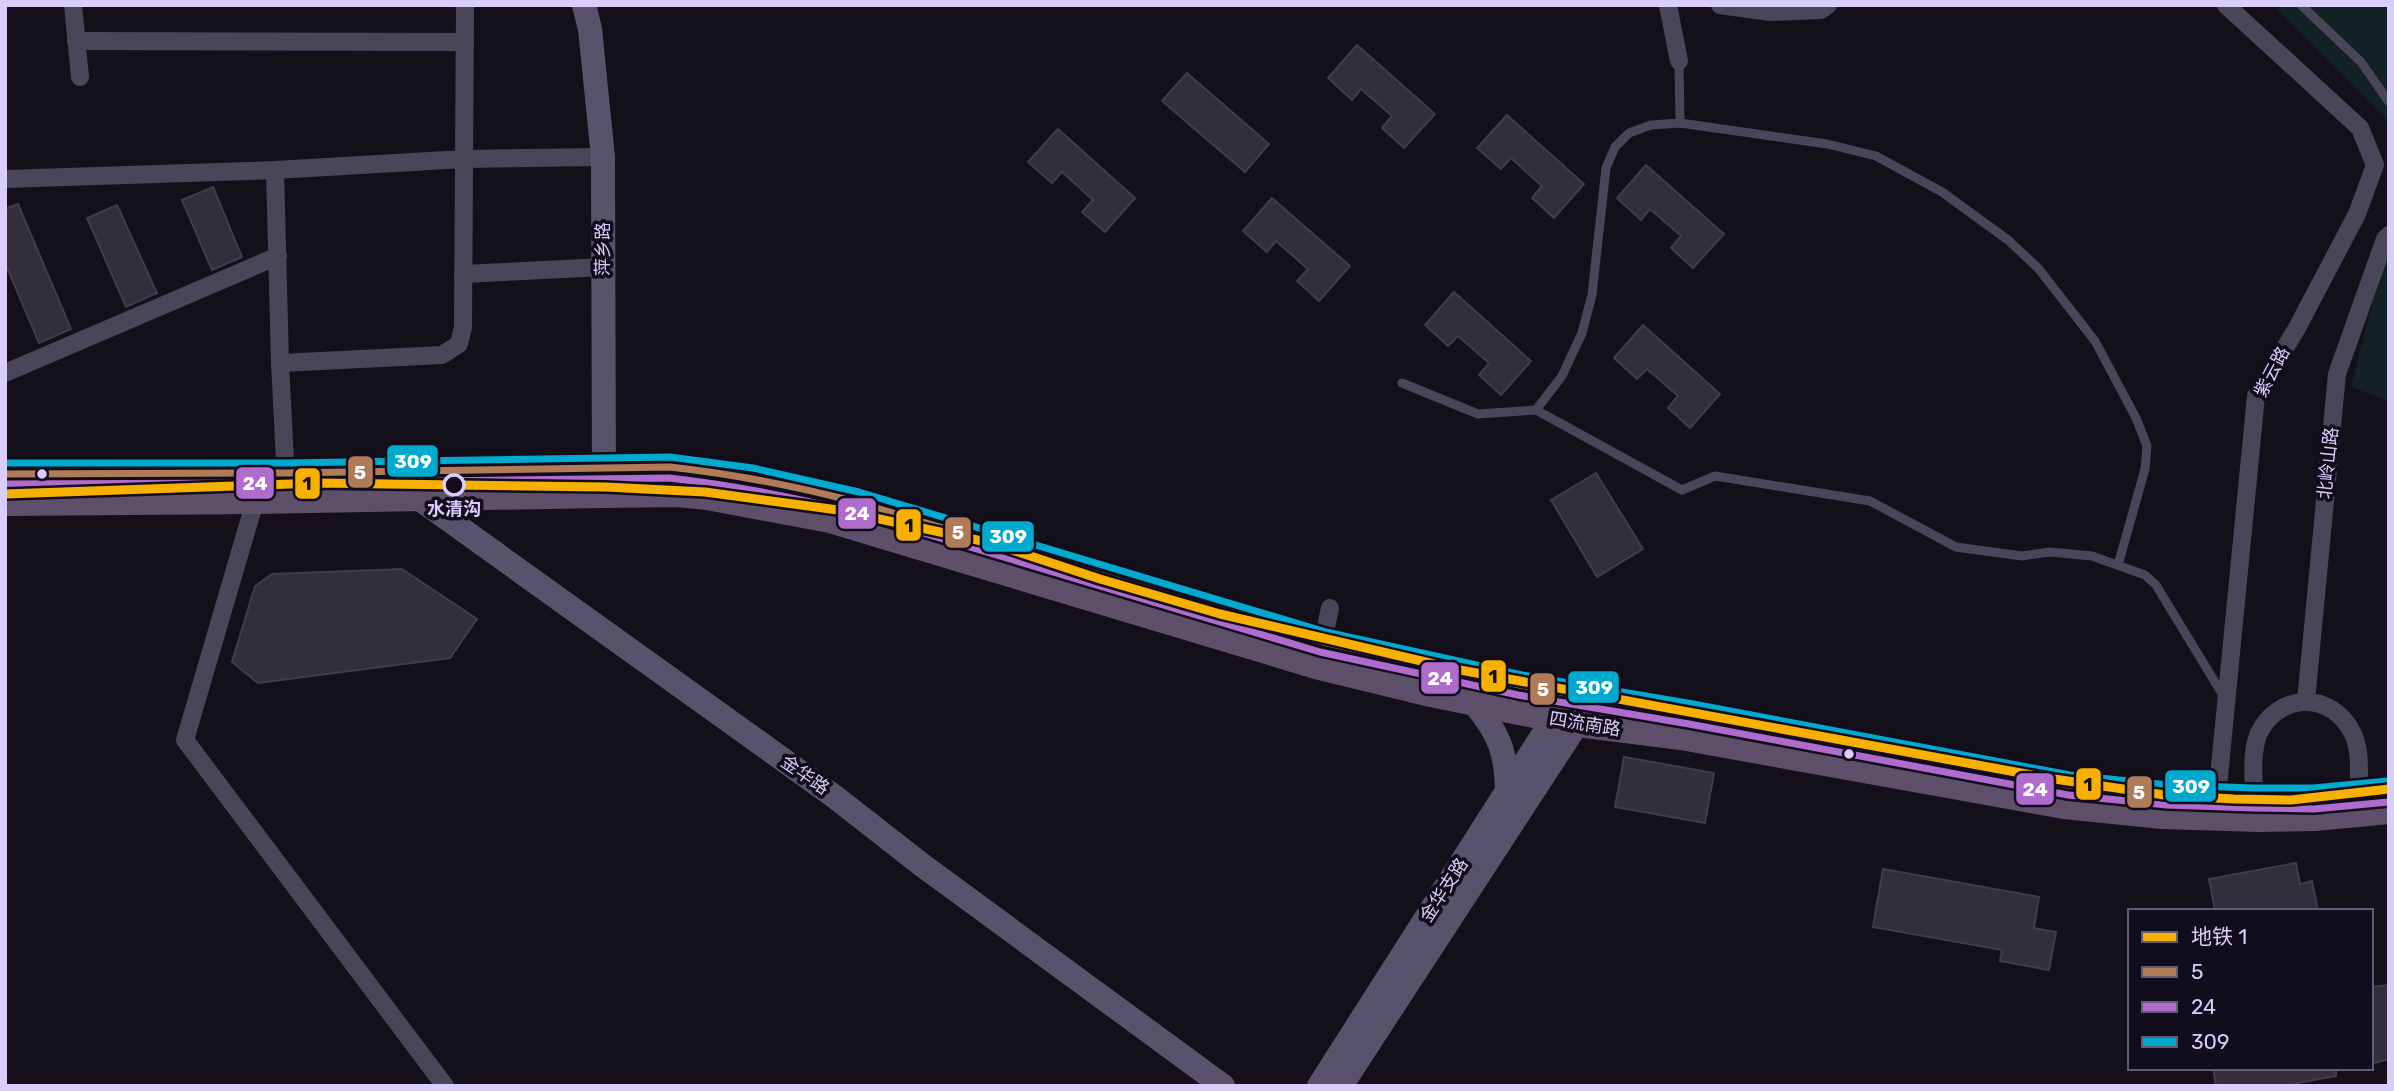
<svg xmlns="http://www.w3.org/2000/svg" width="2394" height="1091" font-family="Rubik,'Noto Sans SC',sans-serif">
	<style>
		.green { fill: #112124 }
		.building { fill: #322e3c; stroke: #413b4d; stroke-width: 2 }
		.lines { fill: none; stroke-linecap: round; stroke-linejoin: round }
		.lane { stroke: #494659; stroke-width: 9 }
		.street { stroke: #494659; stroke-width: 18 }
		.secondary { stroke: #58526c; stroke-width: 24 }
		.primary { stroke: #5e506a; stroke-width: 26 }
		.bus-1-casing { stroke: #120d1d; stroke-width: 12 }
		.bus-2-casing { stroke: #120d1d; stroke-width: 12 }
		.bus-3-casing { stroke: #120d1d; stroke-width: 12 }
		.bus-1 { stroke: #b07c57; stroke-width: 7 }
		.bus-2 { stroke: #b06ccc; stroke-width: 7 }
		.bus-3 { stroke: #00a9ce; stroke-width: 7 }
		.metro-1-casing { stroke: #120d1d; stroke-width: 14 }
		.metro-1 { stroke: #f7b000; stroke-width: 9 }
		.bus-dot { fill: #d9cdfb; stroke: #120d1d; stroke-width: 2.5 }
		.stop-dot { fill: #120d1d; stroke: #d9cdfb; stroke-width: 3.5 }
		.labels { text-anchor: middle; dominant-baseline: central; stroke-width: 7; stroke-linejoin: round; paint-order: stroke }
		.street-label { font-size: 18px; fill: #d9cdfb; stroke: #120d1d }
		.stop-label { font-size: 18px; font-weight: bold; fill: #d9cdfb; stroke: #120d1d }
		.line-badge { stroke: #120d1d; stroke-width: 2.5 }
		.badge-label { font-size: 19px; text-anchor: middle; font-weight: bold; fill: #fff }
		.pale-badge-label { font-size: 19px; text-anchor: middle; font-weight: bold; fill: #111 }
	</style>
	<rect width="100%" height="100%" fill="#13101a"/>
	<g class="green">
		<polygon points="2273,5 2389,5 2389,122"/>
		<polygon points="2389,239 2389,401 2351,387"/>
	</g>
	<g class="building">
		<polygon points="1357,45 1435,114 1404,148 1382,128 1392,116 1361,89 1352,100 1328,78"/>
		<polygon points="1187,73 1269,144 1245,172 1162,101"/>
		<polygon points="1507,115 1584,184 1554,218 1532,198 1542,186 1511,158 1501,169 1477,148"/>
		<polygon points="1058,129 1135,198 1105,232 1082,212 1093,200 1062,172 1052,183 1028,162"/>
		<polygon points="1646,165 1724,234 1693,268 1671,248 1681,236 1650,209 1641,220 1617,198"/>
		<polygon points="213,187 242,257 212,270 182,200"/>
		<polygon points="1272,198 1350,266 1319,301 1297,281 1308,269 1276,241 1267,252 1243,231"/>
		<polygon points="18,204 71,329 39,343 5,263 5,209"/>
		<polygon points="117,205 157,293 126,307 87,218"/>
		<polygon points="1454,292 1531,361 1501,395 1479,375 1489,363 1458,336 1448,346 1425,325"/>
		<polygon points="1643,325 1720,394 1690,428 1668,408 1678,396 1647,369 1637,379 1614,358"/>
		<polygon points="1596,473 1643,549 1597,577 1551,500"/>
		<polygon points="402,569 477,619 450,658 258,683 232,662 255,586 272,574"/>
		<polygon points="1624,757 1714,773 1705,823 1615,807"/>
		<polygon points="2296,863 2300,884 2312,881 2318,911 2215,911 2209,879"/>
		<polygon points="1883,869 2039,897 2034,928 2056,932 2049,970 2000,961 2002,950 1873,927"/>
		<polygon points="2389,985 2389,1059 2371,1064 2371,987"/>
		<polygon points="2213,1068 2336,1068 2336,1076 2282,1086 2216,1086"/>
	</g>
	<g class="lines">
		<g class="lane">
			<polyline points="2301,5 2361,62 2389,102"/>
			<polyline points="1679,61 1680,123"/>
			<polyline points="1402,383 1478,414 1536,410 1682,490 1715,476 1870,501 1956,547 2022,556 2050,552 2092,556 2145,575 2156,585 2224,697"/>
			<polyline points="1536,410 1562,376 1582,333 1592,295 1606,168 1615,147 1629,133 1651,125 1680,123 1827,144 1876,156 1942,192 2008,240 2038,268 2095,341 2136,418 2147,446 2145,469 2118,565"/>
		</g>
		<g class="street">
			<polyline points="73,5 80,77"/>
			<polyline points="1668,5 1679,61"/>
			<polyline points="1720,5 1770,12 1821,10 1828,5"/>
			<polyline points="76,41 465,42"/>
			<polyline points="275,170 280,363 287,500"/>
			<polyline points="5,179 275,170 464,159 603,157"/>
			<polyline points="463,274 604,267"/>
			<polyline points="280,363 442,355 459,344 463,327 465,5"/>
			<polyline points="5,373 278,256"/>
			<polyline points="255,501 185,740 445,1086"/>
			<polyline points="1321,650 1330,608"/>
			<polyline points="2306,701 2337,374 2385,239 2389,235"/>
			<path d="M2254,798C2254,777 2250,748 2261,729C2283,692 2332,693 2352,732C2362,750 2358,775 2359,796"/>
			<polyline points="2220,805 2217,797 2256,396 2297,328 2357,214 2375,165 2360,128 2226,5"/>
		</g>
		<g class="secondary">
			<polyline points="584,5 590,29 603,157 604,487"/>
			<polyline points="382,472 835,797 922,865 1223,1086"/>
			<path d="M1474,703C1499,734 1506,751 1507,790"/>
			<polyline points="1319,1086 1563,703"/>
			<polyline points="1341,1086 1594,698"/>
		</g>
		<g class="primary">
			<path d="M5,474L285,473L670,467C742,474 813,490 882,509L1323,642L1520,685L1691,714L2069,785L2168,795L2254,798L2313,799L2389,791"/>
			<polyline points="5,503 255,501 604,495 678,494 707,497 830,520 1316,666 1431,694 1578,724 1681,737 2064,806 2162,816 2259,819 2315,818 2389,811"/>
		</g>
		<g class="bus-1-casing">
			<path id="bus-1" d="M5,474L285,473L670,467C733,474 795,486 856,502L1323,642L1520,685L1691,714L2069,785L2168,795L2254,798L2313,799L2389,791"/>
		</g>
		<g class="bus-2-casing">
			<path id="bus-2" d="M5,484L285,483L669,478C732,485 793,497 853,512L1320,652L1518,695L1689,724L2068,795L2167,805L2254,808L2314,809L2389,802"/>
		</g>
		<g class="bus-3-casing">
			<polyline id="bus-3" points="5,463 285,463 670,457 753,468 859,492 1326,632 1522,675 1693,704 2070,775 2169,785 2254,788 2313,788 2388,781"/>
		</g>
		<use href="#bus-1" class="bus-1"/>
		<use href="#bus-2" class="bus-2"/>
		<use href="#bus-3" class="bus-3"/>
		<g class="metro-1-casing">
			<polyline id="metro-1" points="5,494 320,483 606,487 705,492 838,510 991,543 1100,579 1220,614 1460,670 2054,779 2165,795 2234,799 2291,800 2389,789"/>
		</g>
		<use href="#metro-1" class="metro-1"/>
	</g>
	<g class="bus-dot">
		<circle cx="42" cy="474" r="6"/>
		<circle cx="1849" cy="754" r="6"/>
	</g>
	<circle class="stop-dot" cx="454" cy="485" r="10"/>
	<g class="labels">
		<g class="street-label">
			<text transform="translate(603 249) rotate(-90)">萍乡路</text>
			<text transform="translate(2272 372) rotate(-62)">紫云路</text>
			<text transform="translate(2328 463) rotate(-84)">北岭山路</text>
			<text transform="translate(1585 724) rotate(9)">四流南路</text>
			<text transform="translate(805 775) rotate(35)">金华路</text>
			<text transform="translate(1444 890) rotate(-57)">金华支路</text>
		</g>
		<g class="stop-label">
			<text x="454" y="509">水清沟</text>
		</g>
	</g>
	<g class="line-badge">
		<rect x="386" y="444" width="53" height="34" rx="7" fill="#00a9ce"/>
		<rect x="347" y="455" width="27" height="34" rx="7" fill="#b07c57"/>
		<rect x="235" y="466" width="40" height="34" rx="7" fill="#b06ccc"/>
		<rect x="294" y="467" width="27" height="33" rx="7" fill="#f7b000"/>
		<rect x="837" y="497" width="40" height="33" rx="7" fill="#b06ccc"/>
		<rect x="895" y="508" width="27" height="34" rx="7" fill="#f7b000"/>
		<rect x="944" y="516" width="28" height="33" rx="7" fill="#b07c57"/>
		<rect x="981" y="520" width="54" height="33" rx="7" fill="#00a9ce"/>
		<rect x="1480" y="659" width="27" height="34" rx="7" fill="#f7b000"/>
		<rect x="1420" y="661" width="40" height="34" rx="7" fill="#b06ccc"/>
		<rect x="1567" y="670" width="53" height="34" rx="7" fill="#00a9ce"/>
		<rect x="1529" y="672" width="27" height="34" rx="7" fill="#b07c57"/>
		<rect x="2075" y="767" width="27" height="34" rx="7" fill="#f7b000"/>
		<rect x="2164" y="769" width="53" height="34" rx="7" fill="#00a9ce"/>
		<rect x="2015" y="772" width="40" height="34" rx="7" fill="#b06ccc"/>
		<rect x="2126" y="775" width="27" height="34" rx="7" fill="#b07c57"/>
	</g>
	<g class="badge-label">
		<text x="413" y="468">309</text>
		<text x="360" y="479">5</text>
		<text x="255" y="490">24</text>
		<text x="857" y="520">24</text>
		<text x="958" y="539">5</text>
		<text x="1008" y="543">309</text>
		<text x="1440" y="685">24</text>
		<text x="1594" y="694">309</text>
		<text x="1543" y="696">5</text>
		<text x="2191" y="793">309</text>
		<text x="2035" y="796">24</text>
		<text x="2139" y="799">5</text>
	</g>
	<g class="pale-badge-label">
		<text x="307" y="490">1</text>
		<text x="909" y="532">1</text>
		<text x="1493" y="683">1</text>
		<text x="2088" y="791">1</text>
	</g>
	<rect width="2394" height="1091" fill="none" stroke="#d9cdfb" stroke-width="14"/>
	<rect x="2128" y="909" width="245" height="161" fill="#120d1d" stroke="#625a76" stroke-width="2"/>
	<rect x="2142" y="932" width="35" height="10" fill="#f7b000" stroke="#625a76" stroke-width="2"/>
	<text x="2191" y="944" font-size="21" fill="#d9cdfb">地铁 1</text>
	<rect x="2142" y="967" width="35" height="10" fill="#b07c57" stroke="#625a76" stroke-width="2"/>
	<text x="2191" y="979" font-size="21" fill="#d9cdfb">5</text>
	<rect x="2142" y="1002" width="35" height="10" fill="#b06ccc" stroke="#625a76" stroke-width="2"/>
	<text x="2191" y="1014" font-size="21" fill="#d9cdfb">24</text>
	<rect x="2142" y="1037" width="35" height="10" fill="#00a9ce" stroke="#625a76" stroke-width="2"/>
	<text x="2191" y="1049" font-size="21" fill="#d9cdfb">309</text>
</svg>
